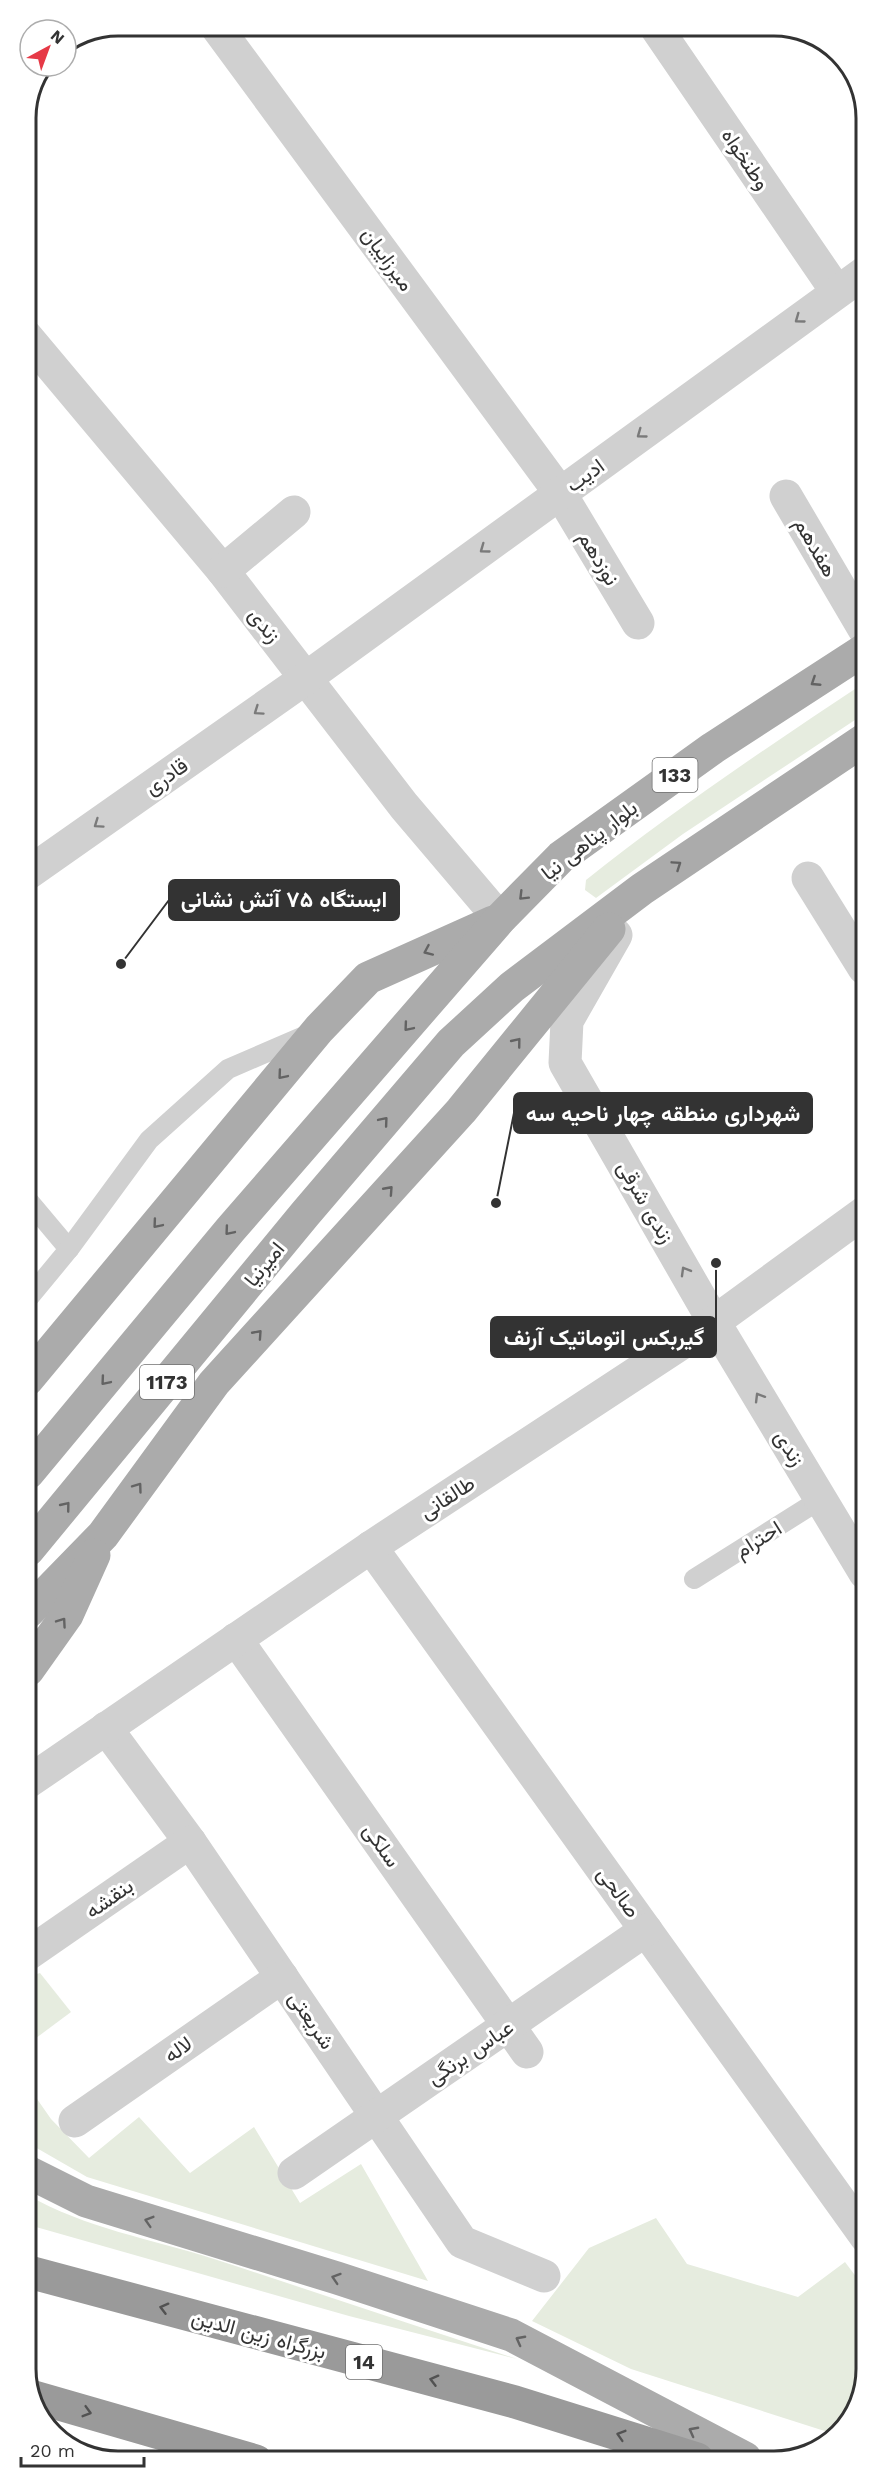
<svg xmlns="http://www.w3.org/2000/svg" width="892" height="2487" font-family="'Work Sans',Vazirmatn,sans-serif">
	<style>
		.green { fill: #e6ecdf }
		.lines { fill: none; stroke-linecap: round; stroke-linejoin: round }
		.lane { stroke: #d0d0d0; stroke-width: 20 }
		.street { stroke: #d0d0d0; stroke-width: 33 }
		.primary { stroke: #ababab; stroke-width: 33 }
		.highway { stroke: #9a9a9a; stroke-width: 33 }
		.oneway { stroke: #7a7a7a }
		.oneway2 { stroke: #636363 }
		.oneway3 { stroke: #525252 }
		.labels { text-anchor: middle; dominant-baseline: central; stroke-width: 6; stroke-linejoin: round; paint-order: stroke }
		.shield { fill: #fff; stroke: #707070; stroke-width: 1.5 }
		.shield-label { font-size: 20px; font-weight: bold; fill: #333 }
		.street-label { font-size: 21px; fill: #333; stroke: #fff }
		.rim { fill: none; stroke: #333; stroke-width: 3 }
		.leader { fill: none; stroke: #333; stroke-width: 2 }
		.callout-dot { fill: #333; stroke: #fff; stroke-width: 2 }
		.callout { fill: #333; stroke: #333; stroke-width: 2 }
		.callout-label { font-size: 22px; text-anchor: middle; font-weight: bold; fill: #fff }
	</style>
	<rect width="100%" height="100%" fill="#fff"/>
	<g class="green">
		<path d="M864,683V714L683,834L596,898L585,890L586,880C675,809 769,746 864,683Z"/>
		<polygon points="40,1973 71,2012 28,2044 28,1977"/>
		<polygon points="28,2086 51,2119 89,2158 139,2117 190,2173 254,2127 300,2203 361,2164 428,2281 87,2177 28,2143"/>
		<path d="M28,2195C84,2228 152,2239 214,2259C315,2292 416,2326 517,2359L349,2316L29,2225Z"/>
		<polygon points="656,2218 687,2264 798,2297 845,2262 866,2290 866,2369 847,2426 834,2434 631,2369 532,2321 589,2248"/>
	</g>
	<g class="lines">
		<g class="lane">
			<polyline points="27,1199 69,1249"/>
			<polyline points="27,1300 69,1249 149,1140 228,1069 309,1034"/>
			<polyline points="694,1579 821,1499"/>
		</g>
		<g class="street">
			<polyline points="216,26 560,493 638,623"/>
			<polyline points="655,26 837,292"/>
			<polyline points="26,336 223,571 404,806 500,919"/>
			<polyline points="786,496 864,629"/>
			<polyline points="223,571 294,512"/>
			<polyline points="27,874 306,678 864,273"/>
			<polyline points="808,878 864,968"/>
			<polyline points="616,935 567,1021 565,1063 714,1322 865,1573"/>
			<polyline points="371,1547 866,2237"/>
			<polyline points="236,1639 527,2052"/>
			<polyline points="106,1728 190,1842 462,2242 544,2276"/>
			<polyline points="28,1782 371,1547 714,1322 865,1212"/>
			<polyline points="28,1954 190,1842"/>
			<polyline points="75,2121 282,1977"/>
			<polyline points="294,2173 646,1930"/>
		</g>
		<g class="primary">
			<polyline points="27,1380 319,1029 368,978 493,922"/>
			<polyline points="28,1473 230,1230 500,919 561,857 713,748 864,650"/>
			<polyline points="28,1550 305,1214 451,1043 512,987 642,889 864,740"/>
			<polyline points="28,1612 103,1535 214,1383 461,1111 609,929"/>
			<polyline points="28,1670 67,1615 94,1555"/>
			<polyline points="28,2172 86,2201 337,2278 511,2335 745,2458"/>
		</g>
		<g class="highway">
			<polyline points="29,2272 515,2402 697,2459"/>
			<polyline points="31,2396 256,2461"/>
		</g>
	</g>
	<defs><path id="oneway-chevron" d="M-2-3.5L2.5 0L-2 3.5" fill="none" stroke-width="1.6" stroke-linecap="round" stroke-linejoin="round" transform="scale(1.5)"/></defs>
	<g class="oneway">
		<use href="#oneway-chevron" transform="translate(799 319) rotate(144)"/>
		<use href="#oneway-chevron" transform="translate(641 434) rotate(144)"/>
		<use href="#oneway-chevron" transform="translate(484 549) rotate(144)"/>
		<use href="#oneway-chevron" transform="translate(258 711) rotate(145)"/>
		<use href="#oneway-chevron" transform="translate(98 824) rotate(145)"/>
		<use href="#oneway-chevron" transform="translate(685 1271) rotate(-120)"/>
		<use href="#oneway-chevron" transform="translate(759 1397) rotate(-121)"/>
	</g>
	<g class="oneway2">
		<use href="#oneway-chevron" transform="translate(815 682) rotate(147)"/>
		<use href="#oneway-chevron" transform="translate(677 865) rotate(-34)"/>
		<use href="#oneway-chevron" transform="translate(523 896) rotate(135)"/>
		<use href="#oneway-chevron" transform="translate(428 951) rotate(156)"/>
		<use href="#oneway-chevron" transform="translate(408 1027) rotate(130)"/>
		<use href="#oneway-chevron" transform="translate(517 1042) rotate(-51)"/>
		<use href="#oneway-chevron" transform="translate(282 1075) rotate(130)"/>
		<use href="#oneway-chevron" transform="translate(384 1121) rotate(-50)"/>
		<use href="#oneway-chevron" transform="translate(389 1190) rotate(-48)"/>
		<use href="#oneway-chevron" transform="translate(157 1224) rotate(130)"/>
		<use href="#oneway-chevron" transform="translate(229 1231) rotate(130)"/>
		<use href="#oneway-chevron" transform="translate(258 1334) rotate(-48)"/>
		<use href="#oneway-chevron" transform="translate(105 1381) rotate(130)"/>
		<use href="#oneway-chevron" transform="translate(138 1487) rotate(-54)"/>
		<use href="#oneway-chevron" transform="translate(66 1506) rotate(-51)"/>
		<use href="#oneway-chevron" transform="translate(62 1622) rotate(-55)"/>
		<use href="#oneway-chevron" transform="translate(149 2221) rotate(-163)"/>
		<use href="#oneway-chevron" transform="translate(336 2278) rotate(-162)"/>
		<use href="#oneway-chevron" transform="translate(520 2340) rotate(-152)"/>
		<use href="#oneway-chevron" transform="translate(693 2431) rotate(-152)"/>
	</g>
	<g class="oneway3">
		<use href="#oneway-chevron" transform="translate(164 2308) rotate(-165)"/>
		<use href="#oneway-chevron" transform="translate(434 2380) rotate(-165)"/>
		<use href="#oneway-chevron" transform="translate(87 2412) rotate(16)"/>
		<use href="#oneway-chevron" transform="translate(621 2435) rotate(-163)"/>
	</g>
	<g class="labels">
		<g class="shield">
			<rect x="652.5" y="758" width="45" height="34" rx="4.5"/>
			<rect x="140" y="1365" width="54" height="34" rx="4.5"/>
			<rect x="346" y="2345" width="36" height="34" rx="4.5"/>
		</g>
		<g class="shield-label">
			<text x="675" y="775">133</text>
			<text x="167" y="1382">1173</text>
			<text x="364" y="2362">14</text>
		</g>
		<g class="street-label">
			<text transform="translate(746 159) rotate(56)">وطنخواه</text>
			<text transform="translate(388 259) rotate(54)">میرزاییان</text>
			<text transform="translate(585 475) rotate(-36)">ادیب</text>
			<text transform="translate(816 547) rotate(60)">هفدهم</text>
			<text transform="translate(599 558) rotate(59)">نوزدهم</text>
			<text transform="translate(265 625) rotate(52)">زندی</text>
			<text transform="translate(166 776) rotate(-35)">قادری</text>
			<text transform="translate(589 840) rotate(-38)">بلوار پناهی نیا</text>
			<text transform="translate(646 1202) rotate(60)">زندی شرقی</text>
			<text transform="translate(264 1264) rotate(-51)">امیرنیا</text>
			<text transform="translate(790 1448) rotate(59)">زندی</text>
			<text transform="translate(447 1497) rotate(-33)">طالقانی</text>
			<text transform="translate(758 1539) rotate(-32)">احترام</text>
			<text transform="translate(382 1845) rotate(55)">سلکی</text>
			<text transform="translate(619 1892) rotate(54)">صالحی</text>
			<text transform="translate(109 1898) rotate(-35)">بنقشه</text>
			<text transform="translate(312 2020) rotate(56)">شریعتی</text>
			<text transform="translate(178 2049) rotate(-35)">لاله</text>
			<text transform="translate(470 2052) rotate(-34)">عباس برنگی</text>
			<text transform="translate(259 2334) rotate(15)">بزرگراه زین الدین</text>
		</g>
	</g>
	<path d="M0 0H892V2487H0ZM118 36H774A82 82 0 0 1 856 118V2369A82 82 0 0 1 774 2451H118A82 82 0 0 1 36 2369V118A82 82 0 0 1 118 36Z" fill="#fff" fill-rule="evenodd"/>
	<path class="rim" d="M118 36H774A82 82 0 0 1 856 118V2369A82 82 0 0 1 774 2451H118A82 82 0 0 1 36 2369V118A82 82 0 0 1 118 36Z"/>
	<path class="leader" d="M121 964L169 900M496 1203L514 1113M716 1263L716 1337"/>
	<g class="callout-dot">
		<circle cx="121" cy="964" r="6"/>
		<circle cx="496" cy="1203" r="6"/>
		<circle cx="716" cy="1263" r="6"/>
	</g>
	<g class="callout">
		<rect x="169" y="880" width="230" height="40" rx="6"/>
		<rect x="514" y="1093" width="298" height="40" rx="6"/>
		<rect x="491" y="1317" width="225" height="40" rx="6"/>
	</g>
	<g class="callout-label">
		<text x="284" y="907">ایستگاه ۷۵ آتش نشانی</text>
		<text x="663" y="1121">شهرداری منطقه چهار ناحیه سه</text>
		<text x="604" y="1345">گیربکس اتوماتیک آرنف</text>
	</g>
	<g transform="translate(48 48) rotate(41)"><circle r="28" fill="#ffffff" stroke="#adadad" stroke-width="1.5"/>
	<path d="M0-4.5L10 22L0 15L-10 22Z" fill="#e63946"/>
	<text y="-9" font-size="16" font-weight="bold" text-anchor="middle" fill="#333333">N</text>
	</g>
	<path d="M21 2457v9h123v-9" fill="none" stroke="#333333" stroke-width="3"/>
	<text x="30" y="2457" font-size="18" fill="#333333" stroke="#ffffff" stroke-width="4.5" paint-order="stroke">20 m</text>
</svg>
